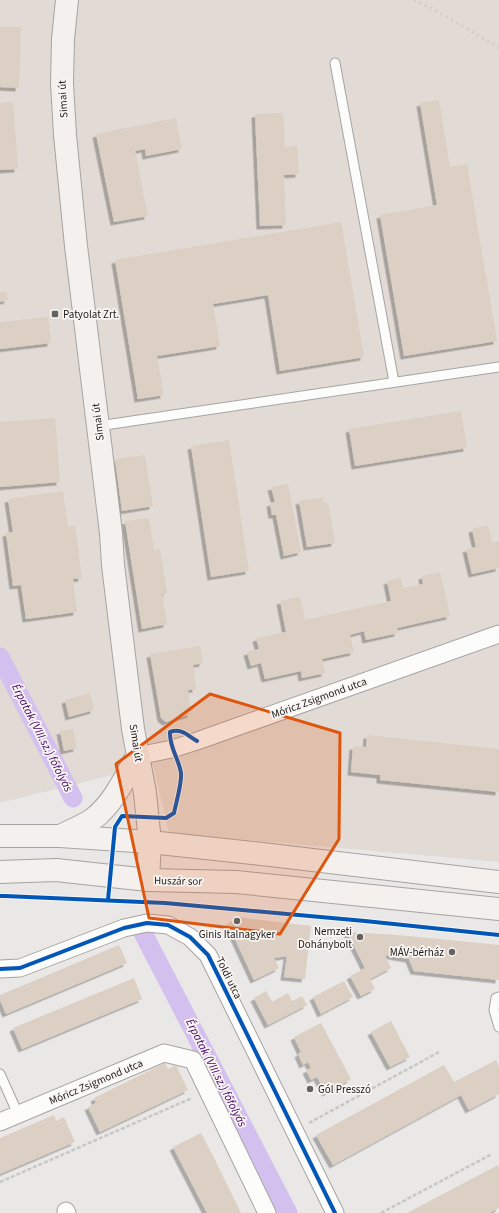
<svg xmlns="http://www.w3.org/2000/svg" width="499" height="1213" font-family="'Source Sans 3',sans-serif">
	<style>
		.built { fill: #e2dbd5 }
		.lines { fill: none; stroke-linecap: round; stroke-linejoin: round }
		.canal { stroke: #d4c0ef; stroke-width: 19 }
		.building { fill: #dccfc3; filter: url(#shadow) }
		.service-casing { stroke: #a6a4a3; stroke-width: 11 }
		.minor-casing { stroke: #a6a4a3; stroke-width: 19 }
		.secondary-casing { stroke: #a6a4a3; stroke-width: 24 }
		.path { stroke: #c7c7c6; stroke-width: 2.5; stroke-dasharray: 4 2; stroke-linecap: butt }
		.service { stroke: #fcfcfb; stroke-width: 9 }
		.minor { stroke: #fcfcfb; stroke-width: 17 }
		.secondary { stroke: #f3f0ee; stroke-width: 22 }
		.rail { stroke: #cfcece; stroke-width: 3; stroke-dasharray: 2 4; stroke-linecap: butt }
		.cycleway-casing { stroke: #f9f5f2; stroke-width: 6 }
		.cycleway { stroke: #0057b8; stroke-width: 4 }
		.marked { fill: #de560d; fill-opacity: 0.2; stroke: #de560d; stroke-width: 3; stroke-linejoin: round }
		.poi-dot { fill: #656362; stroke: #f9f5f2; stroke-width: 1.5 }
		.labels { text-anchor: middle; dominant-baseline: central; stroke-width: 3.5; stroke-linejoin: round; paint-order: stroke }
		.street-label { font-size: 11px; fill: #1d1c1b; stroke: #f9f5f2 }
		.poi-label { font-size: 11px; fill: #1d1c1b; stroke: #f9f5f2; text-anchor: start }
		.water-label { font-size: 12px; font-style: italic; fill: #3f026a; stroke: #f9f5f2 }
	</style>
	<defs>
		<filter id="shadow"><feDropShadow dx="-3.5" dy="3.5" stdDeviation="0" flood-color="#0004"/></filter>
	</defs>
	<rect width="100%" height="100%" fill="#eae8e6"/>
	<polygon class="built" points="0,0 499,0 499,862 169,833 153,765 0,803"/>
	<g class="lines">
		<g class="canal">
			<polyline points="0,657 73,798"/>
			<polyline points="143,933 288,1213"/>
		</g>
	</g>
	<g class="building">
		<polygon points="0,27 21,27 19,88 0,87"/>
		<polygon points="439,100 450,167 467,164 497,341 404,356 380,215 437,205 420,103"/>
		<polygon points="13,102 18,169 0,170 0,103"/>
		<polygon points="283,113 285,147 297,146 299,174 284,175 286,225 260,226 255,114"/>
		<polygon points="176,118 182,149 146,156 145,149 135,151 148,216 114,222 96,134"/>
		<polygon points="341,222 364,357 280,371 268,295 213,304 220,346 157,356 164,395 138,399 115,260"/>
		<polygon points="6,291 8,300 0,302 0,292"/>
		<polygon points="48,317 51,343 0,349 0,322"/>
		<polygon points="461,411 467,448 355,466 349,429"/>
		<polygon points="55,418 60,482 0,487 0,422"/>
		<polygon points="229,440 249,571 211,577 191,446"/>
		<polygon points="145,455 153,506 122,511 115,459"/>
		<polygon points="288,484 301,552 284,556 276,515 272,515 270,503 275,502 271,487"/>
		<polygon points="63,491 68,527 75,526 82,578 73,579 77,612 26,619 21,585 13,586 6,533 13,532 8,499"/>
		<polygon points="323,497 324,503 328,503 335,543 307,547 299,501"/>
		<polygon points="149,518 154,550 160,549 167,593 162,594 167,624 142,629 125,521"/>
		<polygon points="488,525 492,543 499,541 499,568 472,574 466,549 476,547 472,529"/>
		<polygon points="440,572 450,616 397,628 398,633 366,640 364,631 350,635 354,652 322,659 325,673 302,678 301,671 265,679 261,663 251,666 247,652 259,649 256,638 286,632 280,601 300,597 305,620 391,601 387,581 401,578 403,588 423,584 422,576"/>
		<polygon points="200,646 203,663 193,665 196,689 188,690 191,714 166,722 161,718 150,654"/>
		<polygon points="90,693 94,710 69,717 65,700"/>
		<polygon points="73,729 77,748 64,751 60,731"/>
		<polygon points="367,735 499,749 499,792 380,780 380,775 351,772 353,746 366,747"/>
		<polygon points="237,917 311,926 305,979 284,977 287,956 274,958 279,968 254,980 228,924"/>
		<polygon points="347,932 398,935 499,945 499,980 414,971 409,959 385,955 391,968 370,979 375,989 361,996 350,976 365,968"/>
		<polygon points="119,945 127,963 6,1014 0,1000 0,995"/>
		<polygon points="134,978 142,999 22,1049 13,1028"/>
		<polygon points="344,981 353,997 321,1014 313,997"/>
		<polygon points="266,991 272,1002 288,993 292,1001 302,996 307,1005 268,1025 254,998"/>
		<polygon points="391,1021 410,1057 390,1067 371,1032"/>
		<polygon points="321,1023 351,1079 326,1093 317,1077 311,1080 306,1070 311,1068 308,1062 303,1065 298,1054 301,1052 294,1037"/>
		<polygon points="496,1060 499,1066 499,1094 469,1110 461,1095 333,1165 316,1135 444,1065 454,1082"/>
		<polygon points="165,1063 168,1069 176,1065 188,1090 100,1132 88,1107 96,1103 94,1098"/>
		<polygon points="54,1115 56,1121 64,1117 75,1142 0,1174 0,1138"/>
		<polygon points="201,1133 213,1156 241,1213 207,1213 173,1147"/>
		<polygon points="498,1165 499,1167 499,1208 489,1213 407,1213"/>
	</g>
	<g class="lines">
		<g class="service-casing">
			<g id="service">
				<polyline points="335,63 394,382"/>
				<polyline points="98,426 499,367"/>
				<polyline points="499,997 496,998 494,1010 499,1027"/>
				<polyline points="0,1074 18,1114"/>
			</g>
		</g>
		<g class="minor-casing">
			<g id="minor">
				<polyline points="137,756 172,749 197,741 499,634"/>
				<polyline points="0,969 20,968 124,928 147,923 168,925 190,937 208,955 335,1213"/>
				<polyline points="0,1122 164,1053 193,1060 267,1213"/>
				<polyline points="66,1211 67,1213"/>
			</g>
		</g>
		<g class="secondary-casing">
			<g id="secondary">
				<polyline points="67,0 63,39 62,83 65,135 76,246 111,533 113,565 133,729 145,793 150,842 148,880"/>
				<polyline points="0,836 60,836 150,842 262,854 499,882"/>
				<path d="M60,836C70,831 83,826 93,819C113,804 125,778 137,756"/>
				<polyline points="0,872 56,870 148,880 236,882 499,909"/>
			</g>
		</g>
		<g class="path">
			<polyline points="309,1123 439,1052"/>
			<polyline points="0,1182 192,1098"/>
			<polyline points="381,1213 492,1154"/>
		</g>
		<use href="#service" class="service"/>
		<use href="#minor" class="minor"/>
		<use href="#secondary" class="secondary"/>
		<polyline class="rail" points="414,0 432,8 499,48"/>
		<g class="cycleway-casing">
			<g id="cycleway">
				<polyline points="0,896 5,896 165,903 365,921 499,935"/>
				<path d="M108,900L115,827L122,816L166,818L174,813C176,803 182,783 181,773C179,759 169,747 170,732C181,728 187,735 197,741"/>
				<polyline points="0,969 20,968 124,928 147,923 168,925 190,937 208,955 335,1213"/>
			</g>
		</g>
		<use href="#cycleway" class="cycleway"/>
	</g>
	<path class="marked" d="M210,694L340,733L339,839L280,934L149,918L116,764Z"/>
	<g class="poi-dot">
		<rect x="51" y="310" width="8" height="8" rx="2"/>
		<circle cx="237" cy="921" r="4"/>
		<circle cx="360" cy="937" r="4"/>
		<circle cx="452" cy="952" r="4"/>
		<circle cx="310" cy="1089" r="4"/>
	</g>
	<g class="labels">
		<g class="street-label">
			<text transform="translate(63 99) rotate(-93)">Simai út</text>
			<text transform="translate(98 422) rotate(-97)">Simai út</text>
			<text transform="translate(319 698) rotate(-20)">Móricz Zsigmond utca</text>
			<text transform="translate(136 743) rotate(81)">Simai út</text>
			<text transform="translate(178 881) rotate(1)">Huszár sor</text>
			<text transform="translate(229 978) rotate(64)">Toldi utca</text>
			<text transform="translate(96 1082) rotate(-23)">Móricz Zsigmond utca</text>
		</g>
		<g class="poi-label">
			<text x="63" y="314">Patyolat Zrt.</text>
			<text x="352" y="931" text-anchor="end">Nemzeti<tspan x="352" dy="13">Dohánybolt</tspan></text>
			<text x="237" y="934" text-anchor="middle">Ginis Italnagyker</text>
			<text x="444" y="952" text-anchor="end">MÁV-bérház</text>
			<text x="318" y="1089">Gól Presszó</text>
		</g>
		<g class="water-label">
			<text transform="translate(42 738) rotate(63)">Érpatak (VIII.sz.) főfolyás</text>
			<text transform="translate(216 1073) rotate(63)">Érpatak (VIII.sz.) főfolyás</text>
		</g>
	</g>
</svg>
